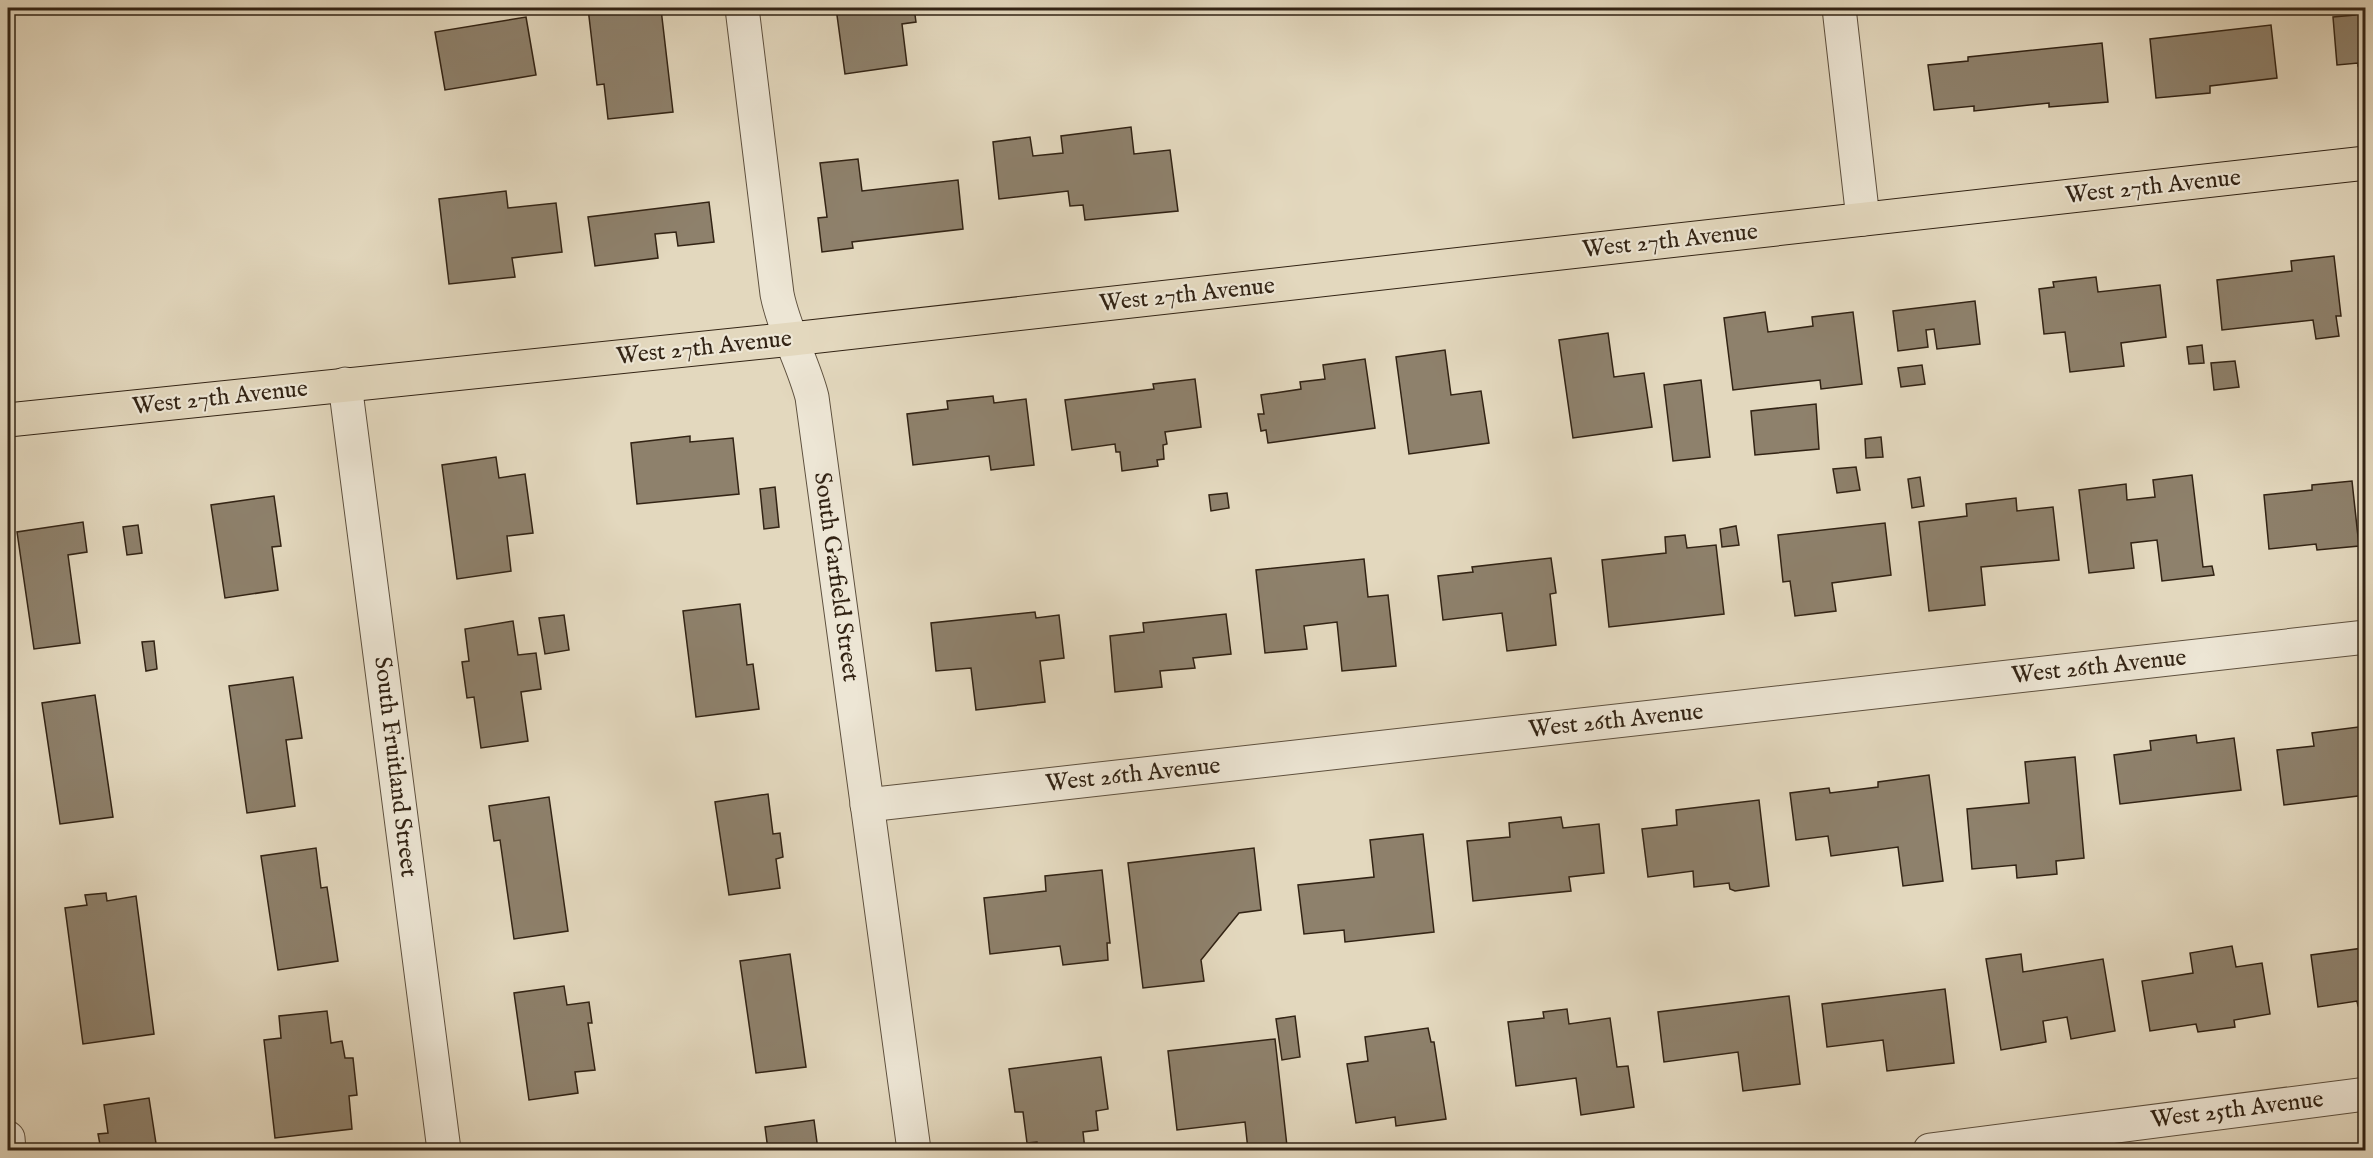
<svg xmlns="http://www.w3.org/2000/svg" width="2373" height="1158" font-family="'IM FELL English',serif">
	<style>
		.building { fill: #8e816c; stroke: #322314; stroke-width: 1.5 }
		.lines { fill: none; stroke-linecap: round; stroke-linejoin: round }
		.minor-casing { stroke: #5e503e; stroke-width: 35 }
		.major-casing { stroke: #322314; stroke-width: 35 }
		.minor { stroke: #ede6d5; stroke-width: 33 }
		.major { stroke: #e3d8be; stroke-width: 33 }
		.labels { text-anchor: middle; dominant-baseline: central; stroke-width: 4.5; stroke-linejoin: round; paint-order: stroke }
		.street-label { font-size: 24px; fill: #322314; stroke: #ede6d5 }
	</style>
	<rect width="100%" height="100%" fill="#e3d8be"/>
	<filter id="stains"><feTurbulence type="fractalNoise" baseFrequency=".00333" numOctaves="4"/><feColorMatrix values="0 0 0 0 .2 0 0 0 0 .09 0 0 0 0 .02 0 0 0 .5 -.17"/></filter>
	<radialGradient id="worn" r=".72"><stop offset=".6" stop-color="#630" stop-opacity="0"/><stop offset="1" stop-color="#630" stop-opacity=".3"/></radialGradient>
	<g class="building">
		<polygon points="588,8 661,9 673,112 608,119 604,84 597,85"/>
		<polygon points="836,8 914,8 916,22 902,24 907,65 845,74"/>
		<polygon points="2355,8 2366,8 2366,66 2358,66 2358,63 2337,65 2333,17 2355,15"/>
		<polygon points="526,17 536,75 445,90 435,32"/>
		<polygon points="2271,25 2277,78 2210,86 2210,93 2156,98 2150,39"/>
		<polygon points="2102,43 2108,102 2049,107 2049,103 1974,111 1974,106 1934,110 1928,65 1968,61 1968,57"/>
		<polygon points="1131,127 1134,154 1170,150 1178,211 1085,220 1083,205 1070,206 1068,191 999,199 993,142 1030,137 1033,156 1063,153 1061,136"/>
		<polygon points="858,159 862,191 958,180 963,229 852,242 853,248 822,252 818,218 827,217 820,163"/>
		<polygon points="506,191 508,208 556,203 562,252 512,258 515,277 449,284 439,199"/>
		<polygon points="709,202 714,242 678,246 676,232 655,234 658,258 595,266 588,217"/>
		<polygon points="2334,256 2341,316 2336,316 2339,336 2316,339 2313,320 2222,330 2217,280 2292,271 2291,261"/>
		<polygon points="2096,277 2098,292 2160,285 2166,337 2121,343 2124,366 2070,372 2065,332 2044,334 2039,289 2054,287 2053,282"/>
		<polygon points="1975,301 1980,344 1937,349 1934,329 1926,330 1928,347 1898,351 1893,311"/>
		<polygon points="1765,312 1768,332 1813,326 1812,317 1853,312 1862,384 1821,389 1820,380 1733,390 1724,318"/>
		<polygon points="1608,333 1614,377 1644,373 1652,427 1573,438 1559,340"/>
		<polygon points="2202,345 2204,363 2189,364 2187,347"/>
		<polygon points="1445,350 1451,395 1481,391 1489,443 1409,454 1396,357"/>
		<polygon points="1365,359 1375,428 1268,443 1266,430 1261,431 1258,414 1264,414 1261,395 1301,389 1300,382 1325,379 1323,365"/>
		<polygon points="2235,361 2239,387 2214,390 2211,363"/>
		<polygon points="1922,365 1925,384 1901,387 1898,368"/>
		<polygon points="1195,379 1201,427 1165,432 1167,444 1163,445 1164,459 1157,460 1158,466 1122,471 1120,452 1116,452 1115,444 1072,450 1065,400 1154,389 1153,384"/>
		<polygon points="1701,380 1710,457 1673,461 1664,385"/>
		<polygon points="993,396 994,403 1026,399 1034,465 991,470 989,456 913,465 907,414 948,409 947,401"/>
		<polygon points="1816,404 1819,449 1755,455 1751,411"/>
		<polygon points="690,436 690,442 733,438 739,494 637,504 631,443"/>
		<polygon points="1881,437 1883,457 1866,458 1865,439"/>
		<polygon points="496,457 499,478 525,474 533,533 507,536 511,571 457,579 442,465"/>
		<polygon points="1856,467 1860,490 1837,493 1833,469"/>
		<polygon points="2192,475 2203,567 2212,566 2214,575 2162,581 2157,540 2131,543 2134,568 2089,573 2079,490 2126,484 2127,500 2155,497 2153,480"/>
		<polygon points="1920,477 1924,506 1912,508 1908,479"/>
		<polygon points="2352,481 2359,546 2317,550 2316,544 2269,549 2264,495 2312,490 2312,485"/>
		<polygon points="775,487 779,527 764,529 760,489"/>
		<polygon points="1227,493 1229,508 1211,511 1209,495"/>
		<polygon points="274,496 281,546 272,547 278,590 225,598 211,505"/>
		<polygon points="2016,498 2017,511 2053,507 2059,560 1981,567 1985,605 1929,611 1919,522 1967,516 1966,504"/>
		<polygon points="83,522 87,552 68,555 80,643 34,649 17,532"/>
		<polygon points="1885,523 1891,575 1832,583 1836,611 1795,616 1790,581 1783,582 1778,535"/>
		<polygon points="138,525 142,553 127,555 123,527"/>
		<polygon points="1736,526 1739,545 1722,547 1720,529"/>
		<polygon points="1685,535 1687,548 1716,545 1724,614 1609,627 1602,560 1666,553 1665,537"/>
		<polygon points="1551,558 1556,593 1550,594 1556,645 1507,651 1502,613 1443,620 1438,576 1473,572 1472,567"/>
		<polygon points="1364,559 1368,597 1388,595 1396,666 1342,671 1337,622 1304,626 1307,649 1265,653 1256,570"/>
		<polygon points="740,604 747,665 753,664 759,709 696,717 683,611"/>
		<polygon points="1035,612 1036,618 1059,615 1064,658 1040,661 1045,702 976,710 971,668 936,671 931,623"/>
		<polygon points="1226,614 1231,654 1193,658 1195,668 1160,671 1162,687 1115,692 1110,636 1144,632 1143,623"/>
		<polygon points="564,615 569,650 545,654 539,618"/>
		<polygon points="513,621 518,655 536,653 541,689 521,692 528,741 481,748 474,697 467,698 462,662 469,661 465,629"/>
		<polygon points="154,641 157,669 146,671 142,642"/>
		<polygon points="293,677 302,738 286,740 295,806 247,813 229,686"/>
		<polygon points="95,695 113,817 60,824 42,703"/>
		<polygon points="2366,726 2366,795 2284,805 2277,750 2314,746 2312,733"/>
		<polygon points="2196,735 2197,743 2234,738 2241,790 2120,804 2114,755 2151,750 2150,741"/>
		<polygon points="2075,757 2084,858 2056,861 2057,874 2017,878 2016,865 1972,869 1967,809 2029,803 2025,762"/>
		<polygon points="1929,775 1943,881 1903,886 1898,847 1831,856 1828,836 1796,840 1790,793 1829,788 1830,793 1878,787 1878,782"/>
		<polygon points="768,794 773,834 780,833 783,857 776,859 780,888 729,895 715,802"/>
		<polygon points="549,797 568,931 514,939 500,840 494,841 489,806"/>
		<polygon points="1759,800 1769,886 1735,891 1730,889 1729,883 1694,887 1693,871 1648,877 1642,829 1677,825 1676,810"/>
		<polygon points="1561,817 1563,828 1599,824 1604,873 1569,877 1571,891 1473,901 1467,841 1510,837 1509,823"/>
		<polygon points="1423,834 1434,932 1345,942 1344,930 1304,934 1298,885 1374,877 1370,840"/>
		<polygon points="316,848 321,888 327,887 338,961 278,970 261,856"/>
		<polygon points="1254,848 1261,910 1239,913 1201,960 1204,981 1143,988 1128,863"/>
		<polygon points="1102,870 1110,943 1107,943 1108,960 1063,965 1060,946 990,954 984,898 1046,891 1045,876"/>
		<polygon points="106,893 107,901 136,896 154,1034 83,1044 65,908 87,905 85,895"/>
		<polygon points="2366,916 2366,1005 2358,1006 2357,1001 2318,1007 2311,955 2363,948 2359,917"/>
		<polygon points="2232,946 2236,967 2262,963 2270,1014 2234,1020 2235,1027 2198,1032 2196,1024 2150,1031 2142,981 2193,973 2190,953"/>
		<polygon points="790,954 806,1067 756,1073 740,961"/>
		<polygon points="2021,954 2023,972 2103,959 2115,1031 2071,1039 2067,1017 2043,1021 2046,1042 2001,1050 1986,959"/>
		<polygon points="564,986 567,1005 589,1002 592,1023 588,1023 595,1070 575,1072 578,1093 529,1100 514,993"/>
		<polygon points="1945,989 1954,1063 1887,1071 1883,1040 1827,1047 1822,1004"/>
		<polygon points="1789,996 1800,1084 1743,1091 1738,1052 1664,1062 1658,1012"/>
		<polygon points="1567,1009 1569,1024 1610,1018 1617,1067 1628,1066 1634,1107 1581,1115 1576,1078 1516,1086 1508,1022 1544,1018 1543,1012"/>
		<polygon points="327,1011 331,1043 342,1041 345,1058 353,1058 357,1095 349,1096 352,1129 275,1138 264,1040 281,1038 279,1016"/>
		<polygon points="1295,1016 1300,1057 1282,1060 1276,1019"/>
		<polygon points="1428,1028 1431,1042 1434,1042 1446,1119 1396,1126 1395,1117 1356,1123 1347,1064 1368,1061 1365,1037"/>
		<polygon points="1275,1039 1287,1146 1248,1150 1245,1122 1177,1130 1168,1051"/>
		<polygon points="1101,1057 1108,1109 1096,1111 1098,1130 1083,1132 1085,1150 1038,1150 1037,1142 1027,1143 1023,1112 1015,1112 1009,1069"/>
		<polygon points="149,1098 157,1150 101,1150 98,1134 108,1133 104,1105"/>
		<polygon points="814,1120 818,1150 768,1150 765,1127"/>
	</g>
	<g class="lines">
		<g class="minor-casing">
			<g id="minor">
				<path d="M742,8L777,294C784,330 803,362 812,397L914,1150"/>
				<polyline points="1839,8 1863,219"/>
				<polyline points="345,384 444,1150"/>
				<polyline points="867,805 2366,637"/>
				<polyline points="8,1138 9,1150"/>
				<polyline points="1930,1150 2366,1094"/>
			</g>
		</g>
		<g class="major-casing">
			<polyline id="major" points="8,420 792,339 2366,163"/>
		</g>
		<use href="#minor" class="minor"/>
		<use href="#major" class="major"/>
	</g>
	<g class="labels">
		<g class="street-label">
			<text transform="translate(2153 187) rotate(-6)">West 27th Avenue</text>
			<text transform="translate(1670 241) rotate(-6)">West 27th Avenue</text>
			<text transform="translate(1187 295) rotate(-6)">West 27th Avenue</text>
			<text transform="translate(704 348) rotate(-6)">West 27th Avenue</text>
			<text transform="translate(220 398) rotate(-6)">West 27th Avenue</text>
			<text transform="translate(836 577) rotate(82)">South Garfield Street</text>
			<text transform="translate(2099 667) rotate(-6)">West 26th Avenue</text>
			<text transform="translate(1616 721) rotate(-6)">West 26th Avenue</text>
			<text transform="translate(395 767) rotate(83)">South Fruitland Street</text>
			<text transform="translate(1133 775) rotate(-6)">West 26th Avenue</text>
			<text transform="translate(2237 1110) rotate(-7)">West 25th Avenue</text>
		</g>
	</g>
	<rect width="2373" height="1158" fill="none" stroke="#e3d8be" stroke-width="30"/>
	<rect x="9" y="9" width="2355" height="1140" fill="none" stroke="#322314" stroke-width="3"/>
	<rect x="15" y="15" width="2343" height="1128" fill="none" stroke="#322314" stroke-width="1.5"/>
	<rect width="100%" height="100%" filter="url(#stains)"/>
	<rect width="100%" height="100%" fill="url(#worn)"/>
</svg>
